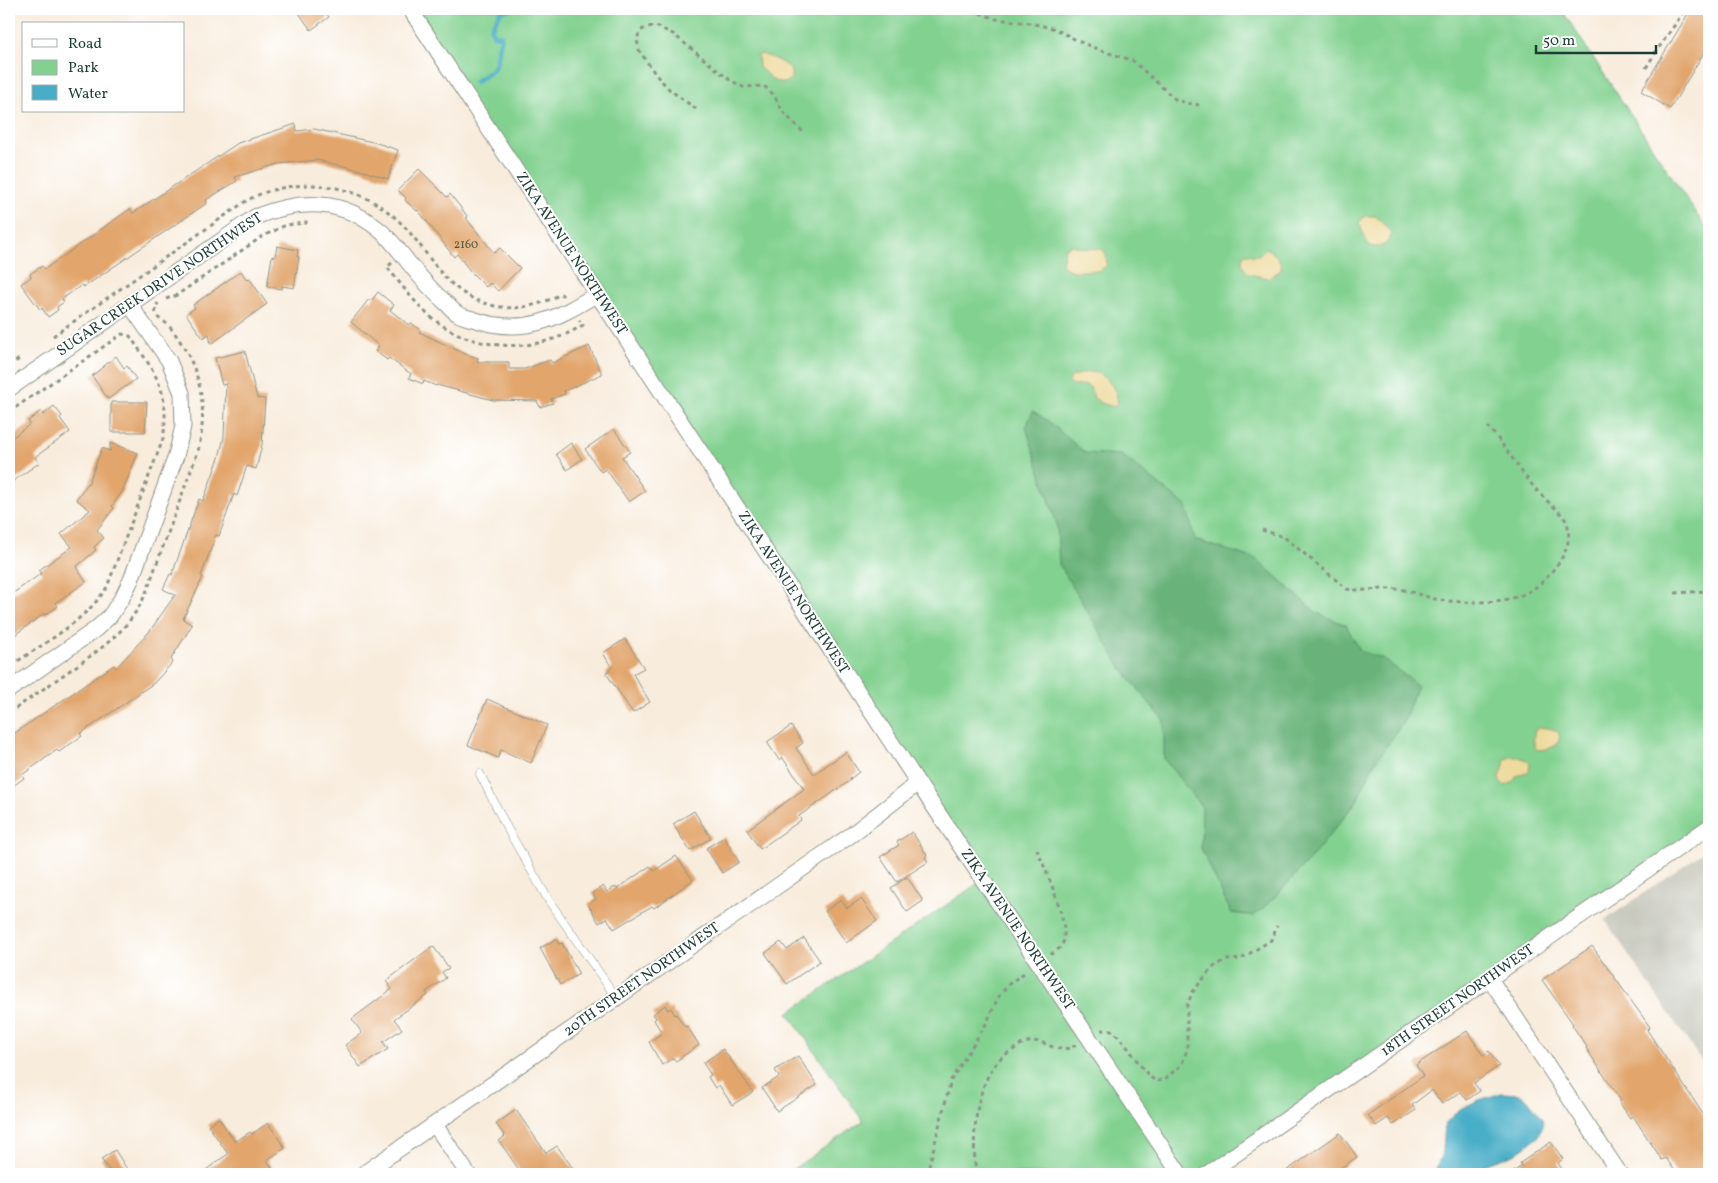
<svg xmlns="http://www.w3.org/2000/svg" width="1718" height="1183" font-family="Vollkorn,serif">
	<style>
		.industrial { fill: #c4c5b9 }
		.green { fill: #82d190; stroke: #508762 }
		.forest { fill: #69b37a; stroke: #447857 }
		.sand { fill: #eeda9e; stroke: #868c69 }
		.water { fill: #48aec7; stroke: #34767e }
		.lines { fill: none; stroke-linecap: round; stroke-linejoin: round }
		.stream { stroke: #48aec7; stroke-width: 5 }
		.building { fill: #e2a66d }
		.lane-casing { stroke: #8c9488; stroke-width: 9 }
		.street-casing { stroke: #8c9488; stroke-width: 17 }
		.path { stroke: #8c9488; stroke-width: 3; stroke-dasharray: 4 4; stroke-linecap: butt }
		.lane { stroke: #fff; stroke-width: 8 }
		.street { stroke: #fff; stroke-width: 15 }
		.labels { text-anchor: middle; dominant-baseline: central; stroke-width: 4; stroke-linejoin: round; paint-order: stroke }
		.number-label { font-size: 12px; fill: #505742 }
		.street-label { font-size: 15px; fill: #1f3d34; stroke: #fff }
	</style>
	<rect width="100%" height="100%" fill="#fff"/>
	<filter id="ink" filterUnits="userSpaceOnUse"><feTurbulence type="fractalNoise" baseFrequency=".02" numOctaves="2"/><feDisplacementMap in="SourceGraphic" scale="10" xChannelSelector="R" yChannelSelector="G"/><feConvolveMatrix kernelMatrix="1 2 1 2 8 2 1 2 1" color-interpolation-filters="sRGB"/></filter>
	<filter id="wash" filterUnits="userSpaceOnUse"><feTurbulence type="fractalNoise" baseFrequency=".0096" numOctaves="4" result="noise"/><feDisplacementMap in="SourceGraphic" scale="20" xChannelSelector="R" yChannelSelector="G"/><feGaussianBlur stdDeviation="1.12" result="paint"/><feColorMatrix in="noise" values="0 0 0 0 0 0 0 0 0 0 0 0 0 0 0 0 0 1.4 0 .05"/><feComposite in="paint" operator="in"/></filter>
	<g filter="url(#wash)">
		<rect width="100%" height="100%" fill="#f8ecdc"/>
		<polygon class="industrial" points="1709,848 1709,1072 1605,920"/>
		<polygon class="green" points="410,9 1561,9 1709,233 1709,827 1207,1174 786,1174 863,1121 788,1013 983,880"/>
		<polygon class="forest" points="1033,411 1048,421 1085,453 1122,455 1186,506 1195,540 1256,559 1317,613 1346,625 1360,651 1384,659 1417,685 1404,721 1374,764 1356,802 1312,857 1273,899 1254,916 1231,913 1201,848 1202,807 1164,759 1164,721 1122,669 1059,564 1057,525 1026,427"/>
		<g class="sand">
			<path d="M761,54C766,55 785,63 788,67C792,70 791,75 791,79L784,83L774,81L759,67L758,56Z"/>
			<path d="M1364,216H1375L1381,221L1391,233C1390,245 1378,250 1368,245L1359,223Z"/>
			<path d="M1072,245L1083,248L1102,249L1106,254L1107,266L1098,271C1084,269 1072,276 1062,264L1065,248Z"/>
			<path d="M1266,248C1274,252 1283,261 1281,270L1269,278L1249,274C1243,268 1239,261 1245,254H1250L1254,256L1260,254Z"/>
			<path d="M1086,372C1090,372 1095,372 1099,374C1109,378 1120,395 1117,405L1114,407L1101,403L1094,398L1090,387L1086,385L1072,386L1069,382L1071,377Z"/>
			<path d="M1540,727C1548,729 1556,727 1560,736L1557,745L1548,749L1537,750C1533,745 1533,736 1535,730Z"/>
			<polygon points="1510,757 1519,757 1527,760 1530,763 1529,772 1517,776 1512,783 1505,786 1499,780 1499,777 1503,769 1505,759"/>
		</g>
		<polygon class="water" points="1502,1093 1519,1094 1528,1100 1544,1121 1537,1138 1514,1154 1487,1164 1475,1174 1434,1174 1443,1151 1445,1124 1458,1110 1479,1100"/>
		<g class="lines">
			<path class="stream" d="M475,82C493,69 497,71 499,48C499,43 502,41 501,36L495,35L491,29L501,11L510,9"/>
		</g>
		<g id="blocks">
			<g class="building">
				<polygon points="306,9 323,9 329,17 311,30 299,13"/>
				<polygon points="1691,9 1703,9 1709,13 1709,44 1670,109 1641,91"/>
				<polygon points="296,124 297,131 314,129 377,143 398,150 388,179 360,170 317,160 278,164 235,177 237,181 206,200 207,203 84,287 82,285 62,299 64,302 57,307 58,310 48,317 42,308 41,310 38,307 21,284 31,277 30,274 42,266 45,269 130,209 133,213 238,143"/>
				<polygon points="419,169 447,197 450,194 468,217 466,218 494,253 500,248 520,268 498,291 490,283 486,287 471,272 457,254 454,257 418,210 417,211 405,200 406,198 398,190"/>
				<polygon points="277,246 298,250 297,257 299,257 294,288 282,286 282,289 267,287 272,256 275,257"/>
				<polygon points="241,271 247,280 249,278 267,304 211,344 209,334 203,338 186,314 195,308 193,305"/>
				<polygon points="378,292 394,305 390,310 409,325 411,323 421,330 419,332 463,353 478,358 477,362 509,362 509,369 525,369 550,360 552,363 589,346 602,374 564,391 565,394 551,399 553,403 540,407 537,401 493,400 437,385 436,386 424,381 423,384 409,378 411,374 389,358 387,360 375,351 379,346 351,322 369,299 371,301"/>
				<polygon points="245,351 257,398 265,399 262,445 256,469 247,466 237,496 234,494 219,536 216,535 201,576 203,577 183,619 192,625 171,659 173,662 154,683 80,734 82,736 59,752 57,750 22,775 24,778 9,789 9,737 114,665 116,668 149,632 175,595 163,589 170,574 172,575 199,499 203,501 219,458 224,437 226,384 222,385 215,358"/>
				<polygon points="116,356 124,368 127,366 136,379 108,399 92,376"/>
				<polygon points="111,402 147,402 145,432 111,432"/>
				<polygon points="54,406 62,416 60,418 70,432 35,457 39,463 9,484 9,440 30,424 28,421 41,411 43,415"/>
				<polygon points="614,429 630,452 622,457 645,491 629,502 606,469 601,472 585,449"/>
				<polygon points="110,443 138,453 122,492 112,506 114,508 97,530 104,538 94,547 96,550 76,567 86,582 55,603 58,606 45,615 44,614 9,639 9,596 42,573 39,570 72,547 61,534 90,510 76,499 89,482 102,448 110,451"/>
				<polygon points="571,443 582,459 567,470 556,454"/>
				<polygon points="625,639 644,668 633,674 650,702 633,713 606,673 612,668 603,653"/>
				<polygon points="487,699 547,725 531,763 501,750 498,758 468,745"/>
				<polygon points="791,726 803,743 796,748 814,774 846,752 859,772 850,779 851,780 799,816 801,820 760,849 747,830 804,789 782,757 779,760 767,742"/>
				<polygon points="694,811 711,838 690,851 673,824"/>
				<polygon points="912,832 927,855 925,857 928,862 897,882 880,857 899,845 897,842"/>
				<polygon points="724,837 739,862 722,873 706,848"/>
				<polygon points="676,856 693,880 654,908 652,906 614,929 607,918 599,923 588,904 596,899 592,893 603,886 607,892 615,887 617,889 650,866 654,871"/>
				<polygon points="907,877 923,901 907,912 891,888"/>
				<polygon points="861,899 877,921 846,943 825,911 841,900 847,908"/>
				<polygon points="804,938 820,961 787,984 765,953 781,942 787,950"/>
				<polygon points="556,939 559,944 562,943 579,974 560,985 540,948"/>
				<polygon points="433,946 449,968 442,972 446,978 426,992 428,995 394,1019 402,1029 383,1042 388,1049 360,1067 345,1045 362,1033 352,1019 392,989 386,981"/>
				<polygon points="1592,946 1650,1027 1647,1030 1709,1123 1709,1174 1677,1174 1666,1158 1662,1160 1633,1116 1630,1118 1619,1102 1621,1101 1586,1048 1587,1047 1572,1025 1573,1024 1542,980"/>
				<polygon points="665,1005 668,1010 671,1008 675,1015 676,1014 685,1027 687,1026 699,1045 676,1061 673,1058 662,1065 649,1042 662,1033 654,1020 656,1018 653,1014"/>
				<polygon points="1467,1031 1483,1055 1489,1051 1499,1066 1474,1083 1480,1091 1467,1100 1461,1092 1442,1104 1432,1090 1412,1105 1416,1110 1393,1125 1388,1118 1376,1126 1368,1115 1423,1076 1416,1065"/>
				<polygon points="723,1049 753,1092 732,1105 719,1085 715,1088 708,1077 711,1075 703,1063"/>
				<polygon points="798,1056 817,1085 777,1111 762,1088 779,1077 775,1070"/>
				<polygon points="516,1110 546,1153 557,1146 577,1174 522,1174 499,1141 505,1136 496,1124"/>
				<polygon points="219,1118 235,1142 250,1132 252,1134 268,1123 285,1148 267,1160 276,1174 200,1174 228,1154 208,1125"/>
				<polygon points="1340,1133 1357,1157 1332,1174 1282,1174"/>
				<polygon points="1551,1142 1563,1159 1558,1163 1565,1174 1510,1174 1522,1166 1520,1163"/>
				<polygon points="115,1150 130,1174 112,1174 101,1159"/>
			</g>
		</g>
	</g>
	<g filter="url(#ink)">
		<use href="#blocks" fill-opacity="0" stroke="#8c9488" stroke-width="1"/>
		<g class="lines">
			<g class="lane-casing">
				<polyline id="lane" points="480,774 507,828 549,901 616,997"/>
			</g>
			<g class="street-casing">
				<g id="street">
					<polyline points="410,9 918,783 1180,1174"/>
					<path d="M9,389L255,217C297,200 340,198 377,228C389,237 399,250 408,262C420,277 432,291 447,304C450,307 454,312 458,314C463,317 470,318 476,320C525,336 556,319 597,294"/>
					<polyline points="9,690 96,629 110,616 122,598 131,580 176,456 183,426 182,393 169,361 130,305"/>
					<polyline points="1490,979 1620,1174"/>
					<polyline points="435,1125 468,1174"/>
					<polyline points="363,1174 851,835 918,783"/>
					<polyline points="1207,1174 1709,827"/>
				</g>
			</g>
			<g class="path">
				<polyline points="973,9 977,12 996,19 1030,23 1056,29 1078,41 1105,52 1132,60 1175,99 1186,103 1199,105"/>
				<path d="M1646,68C1658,47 1673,29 1685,9"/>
				<polyline points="696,109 670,90 656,75 639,50 637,39 640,31 647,27 656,26 673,34 730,80 743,87 764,86 773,94 784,113 805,134"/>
				<path d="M392,263L387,267C401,284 415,304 432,318C476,353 537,354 583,325L579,320"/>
				<polyline points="166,299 177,295 263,236 286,225 306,223 306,218"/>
				<path d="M53,336L246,201C265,190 289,185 312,185C341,186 370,196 392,215C431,247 439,294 495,306C519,311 540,305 561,294L563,296"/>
				<polyline points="9,366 22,357"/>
				<path d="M9,412L122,334L130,336C155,373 171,391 163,439L107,587C85,622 42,644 9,667"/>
				<path d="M1262,530L1284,537L1347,589C1364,592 1380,588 1396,589C1412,590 1426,598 1441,600C1453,602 1466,602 1478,602C1510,601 1532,597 1552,571C1563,558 1571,545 1568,527C1566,515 1552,506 1544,498C1522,476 1508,449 1488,427"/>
				<polyline points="1675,593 1709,591"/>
				<path d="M9,713C29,699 49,685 69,671C102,648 129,631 146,593L198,451C206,418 204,384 187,353C182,344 175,332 167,324C164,321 158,320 156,314C155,310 156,307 158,303"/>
				<path d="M1037,849C1045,870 1072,926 1062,945C1060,949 1054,952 1050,955"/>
				<path d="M1101,1030H1111C1130,1045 1137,1066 1155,1081L1164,1080L1182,1064L1187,1050V1006L1192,993L1212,968L1226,960L1241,959L1271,940L1277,926"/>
				<polyline points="927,1174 951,1080 986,1024 999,996 1011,982 1027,971"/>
				<path d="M976,1174C972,1140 974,1087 999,1060C1002,1056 1007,1054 1011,1051C1016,1048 1022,1043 1028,1042C1046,1037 1054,1057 1076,1045"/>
			</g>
			<use href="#lane" class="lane"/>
			<use href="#street" class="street"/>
		</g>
	</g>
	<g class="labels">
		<g class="number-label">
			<text x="466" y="245">2160</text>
		</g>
		<g class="street-label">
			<text transform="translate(571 254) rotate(57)">ZIKA AVENUE NORTHWEST</text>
			<text transform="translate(160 285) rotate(-34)">SUGAR CREEK DRIVE NORTHWEST</text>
			<text transform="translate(793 593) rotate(57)">ZIKA AVENUE NORTHWEST</text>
			<text transform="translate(1017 930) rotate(56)">ZIKA AVENUE NORTHWEST</text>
			<text transform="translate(642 980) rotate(-35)">20TH STREET NORTHWEST</text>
			<text transform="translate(1458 1001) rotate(-35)">18TH STREET NORTHWEST</text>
		</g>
	</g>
	<rect width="1718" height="1183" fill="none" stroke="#fff" stroke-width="30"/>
	<rect x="22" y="22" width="162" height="90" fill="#ffffff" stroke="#a5b1ae"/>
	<rect x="32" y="39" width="25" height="8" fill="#ffffff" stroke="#a5b1ae"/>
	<text x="68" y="48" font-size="15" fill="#1f3d34">Road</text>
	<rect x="32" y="60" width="25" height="15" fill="#82d190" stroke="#a5b1ae"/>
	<text x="68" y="72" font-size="15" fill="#1f3d34">Park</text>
	<rect x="32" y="85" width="25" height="15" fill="#48aec7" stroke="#a5b1ae"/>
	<text x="68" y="98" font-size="15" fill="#1f3d34">Water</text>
	<path d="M1536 45v8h120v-8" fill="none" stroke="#1f3d34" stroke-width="2.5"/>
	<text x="1543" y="45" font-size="15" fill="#1f3d34" stroke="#ffffff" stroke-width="4" paint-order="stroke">50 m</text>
</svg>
